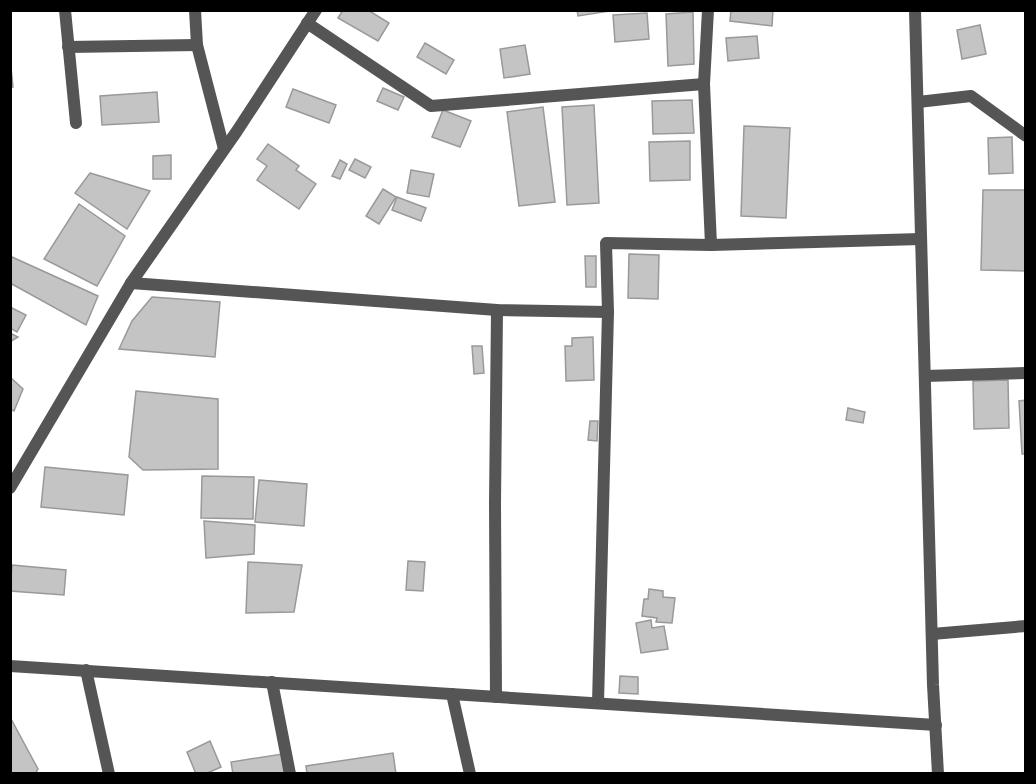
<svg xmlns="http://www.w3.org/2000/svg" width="1036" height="784" font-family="'IBM Plex Sans',sans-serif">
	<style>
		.building { fill: #c4c4c4; stroke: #999; stroke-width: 1.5 }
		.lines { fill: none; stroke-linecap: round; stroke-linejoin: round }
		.minor { stroke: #555; stroke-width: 12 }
	</style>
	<rect width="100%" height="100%" fill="#fff"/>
	<g class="building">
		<polygon points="343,10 368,10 389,23 378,41 338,18"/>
		<polygon points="577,10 609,10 610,11 578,16"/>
		<polygon points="731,10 773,10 772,26 730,21"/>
		<polygon points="693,12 694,64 668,66 666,14"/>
		<polygon points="647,13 649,39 615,42 613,15"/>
		<polygon points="980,25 986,54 962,59 957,30"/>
		<polygon points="757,36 759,58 728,61 726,38"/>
		<polygon points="425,43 454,60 446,74 417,57"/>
		<polygon points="525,45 530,74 504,78 500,49"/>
		<polygon points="10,58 13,87 10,88"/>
		<polygon points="383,88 404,97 398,110 377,101"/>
		<polygon points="293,89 336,105 329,123 286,107"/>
		<polygon points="157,92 159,122 102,125 100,96"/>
		<polygon points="692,100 694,133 653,134 652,101"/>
		<polygon points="594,105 599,203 567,205 562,107"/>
		<polygon points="543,107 555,202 519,206 507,112"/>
		<polygon points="443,110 471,121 460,147 432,137"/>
		<polygon points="744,126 790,128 786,218 741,216"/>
		<polygon points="1012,137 1013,173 989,174 988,138"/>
		<polygon points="690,141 690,180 650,181 649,142"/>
		<polygon points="268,144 299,166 296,170 316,184 299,209 257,180 267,166 257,159"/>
		<polygon points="171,155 171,179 153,179 153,156"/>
		<polygon points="355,159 371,167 365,178 349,170"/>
		<polygon points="340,160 347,164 340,179 332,176"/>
		<polygon points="411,170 434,174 429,197 407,193"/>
		<polygon points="90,173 150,191 127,229 75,193"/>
		<polygon points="383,189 396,197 379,224 366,216"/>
		<polygon points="983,190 1026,190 1026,271 981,270"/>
		<polygon points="397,197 426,208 421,221 392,210"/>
		<polygon points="79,204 125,236 97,286 44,259"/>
		<polygon points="629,254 659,255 658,299 628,298"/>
		<polygon points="585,256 596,256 596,287 586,287"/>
		<polygon points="12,257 98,296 86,325 10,283 10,259"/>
		<polygon points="152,297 220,302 215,357 119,349 132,321"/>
		<polygon points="10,307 26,315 17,332 10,328"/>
		<polygon points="10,333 18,337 10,342"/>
		<polygon points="593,337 594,380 566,381 565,346 572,346 572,338"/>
		<polygon points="472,346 482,346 484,373 474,374"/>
		<polygon points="10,377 23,389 14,411 10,409"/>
		<polygon points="1008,380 1009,428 974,429 973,381"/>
		<polygon points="136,391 218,399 218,469 143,470 129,457"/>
		<polygon points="1026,400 1026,454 1022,454 1019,401"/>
		<polygon points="848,408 865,412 863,423 846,420"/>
		<polygon points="590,421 598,421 597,441 588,440"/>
		<polygon points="45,467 128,475 124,515 41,507"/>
		<polygon points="202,476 254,477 253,519 201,518"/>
		<polygon points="259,480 307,484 304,526 255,522"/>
		<polygon points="204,521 255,525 254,554 206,558"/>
		<polygon points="408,561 425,562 423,591 406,590"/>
		<polygon points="248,562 302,565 294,612 246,613"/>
		<polygon points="12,565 66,570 64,595 10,591"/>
		<polygon points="649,589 663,591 663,597 675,598 672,623 656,622 657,618 642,616 644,599 648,599"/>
		<polygon points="651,620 652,628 664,626 668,649 641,653 636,623"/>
		<polygon points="620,676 638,677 638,694 619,693"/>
		<polygon points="10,717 38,769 35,774 10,774"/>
		<polygon points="210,741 221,767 205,774 196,774 187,752"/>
		<polygon points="393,753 396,774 307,774 306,766"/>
		<polygon points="282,754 284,774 233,774 231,762"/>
	</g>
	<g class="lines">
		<g class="minor">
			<polyline points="65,10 76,123"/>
			<polyline points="195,10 197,45 224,149"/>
			<polyline points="708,10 704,84 711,245 921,239"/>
			<polyline points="915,10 933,685 938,774"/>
			<polyline points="307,23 431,106 704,84"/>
			<polyline points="68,47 197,45"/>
			<polyline points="918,102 971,96 1026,136"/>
			<polyline points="131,283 497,310 608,312"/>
			<polyline points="925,376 1026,373"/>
			<polyline points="10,488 131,283 237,131 316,10"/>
			<polyline points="932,634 1026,626"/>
			<polyline points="10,666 936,725"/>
			<polyline points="86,670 109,774"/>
			<polyline points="272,682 290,774"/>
			<polyline points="452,694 470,774"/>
			<polyline points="496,697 495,503 497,310"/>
			<polyline points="598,703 608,312 606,243 711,245"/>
		</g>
	</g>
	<rect width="1036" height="784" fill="none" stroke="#000000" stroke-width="24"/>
</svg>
